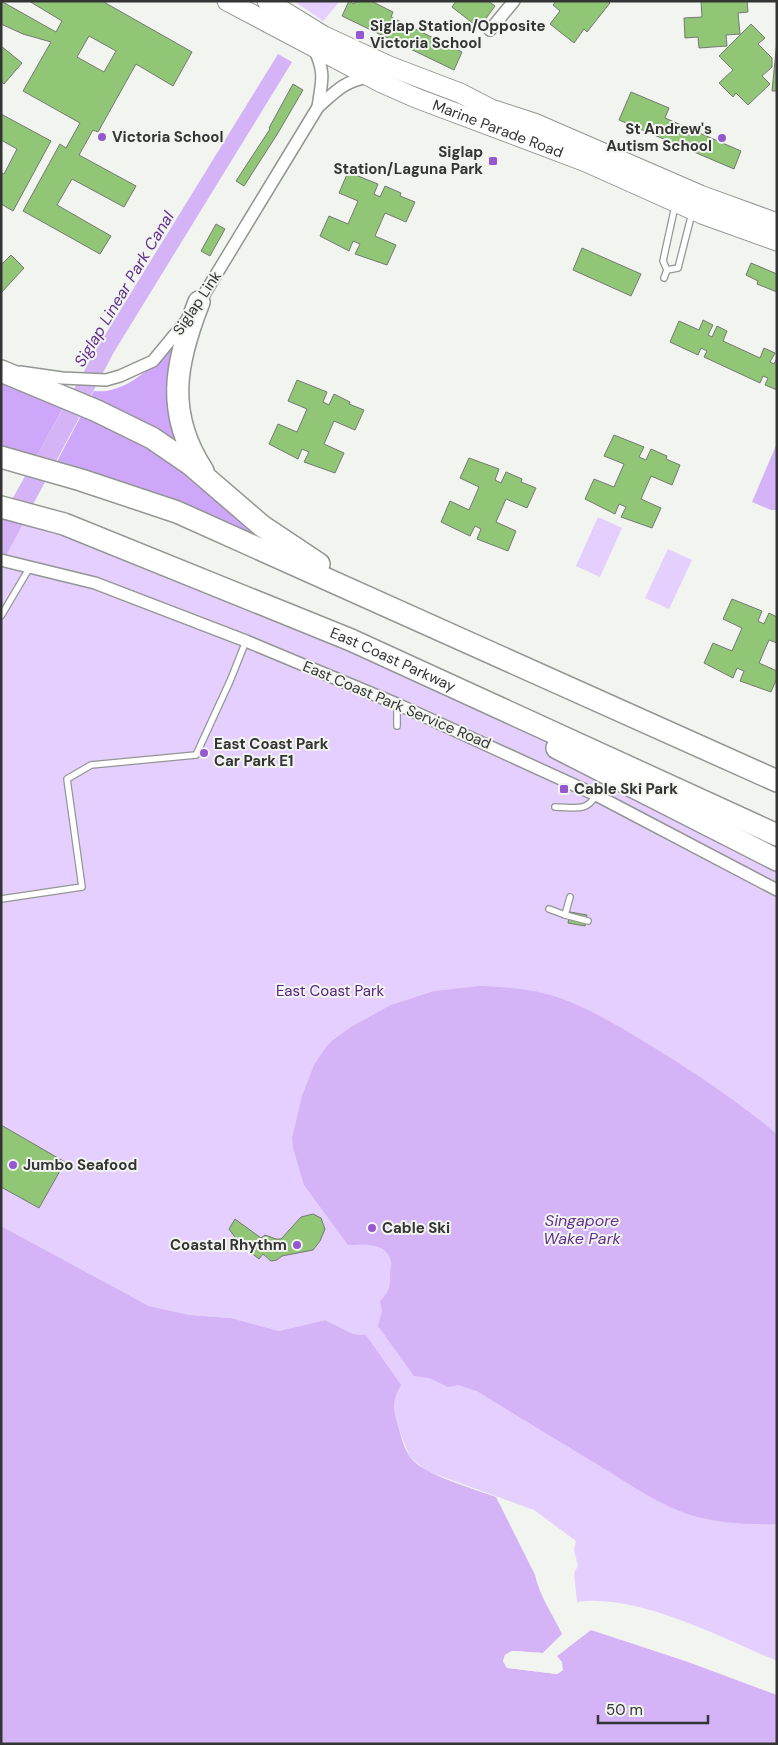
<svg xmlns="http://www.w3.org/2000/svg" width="778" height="1745" font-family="'DM Sans',sans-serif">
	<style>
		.green { fill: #e5cffe }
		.forest { fill: #cea6fa }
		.water { fill: #d4b4f7 }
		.pier { fill: #f1f4ef }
		.building { fill: #90c675; stroke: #767974; fill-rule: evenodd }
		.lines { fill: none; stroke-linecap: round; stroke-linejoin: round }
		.service-casing { stroke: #939692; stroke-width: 8 }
		.minor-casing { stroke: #939692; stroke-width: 14 }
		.primary-casing { stroke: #939692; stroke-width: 21 }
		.motorway-casing { stroke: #939692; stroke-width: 24 }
		.service { stroke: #fff; stroke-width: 5.5 }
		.minor { stroke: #fff; stroke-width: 11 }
		.primary { stroke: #fff; stroke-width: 19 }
		.motorway { stroke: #fff; stroke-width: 21 }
		.poi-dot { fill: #9658cf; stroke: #f1f4ef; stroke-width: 2 }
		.labels { text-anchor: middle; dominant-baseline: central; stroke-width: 4; stroke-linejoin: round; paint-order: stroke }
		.poi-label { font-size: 15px; font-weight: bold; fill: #333433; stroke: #f1f4ef; text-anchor: start }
		.street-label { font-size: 15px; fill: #333433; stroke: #f1f4ef }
		.park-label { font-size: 15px; fill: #582282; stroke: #f1f4ef }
		.water-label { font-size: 16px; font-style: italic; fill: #64308f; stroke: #f1f4ef }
	</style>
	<rect width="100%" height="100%" fill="#f1f4ef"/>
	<g class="green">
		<polygon points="294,1 340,1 323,21"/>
		<path d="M1,507L63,525L777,834V1661C722,1638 637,1593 577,1602L574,1573L578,1566L574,1550L576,1541L534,1510L427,1471L410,1457L401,1435L393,1410L394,1398L366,1335L353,1334L325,1320L279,1331L231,1318L190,1315L149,1306L1,1226Z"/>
		<polygon points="598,517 622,528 600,577 576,566"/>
		<polygon points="668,549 692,560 669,609 645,598"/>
	</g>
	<g class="forest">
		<path d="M205,307L183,392L190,437L232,498L367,593L51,473L94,391C139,396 178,337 205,307Z"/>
		<polygon points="1,382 74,388 30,468 1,461"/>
	</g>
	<g class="water">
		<polygon points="278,54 292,62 114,352 1,565 1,519 97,348"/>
		<polygon points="777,443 777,510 771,510 752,502"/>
		<path d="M479,986C502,987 525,988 547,994C582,1004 612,1022 643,1041C690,1069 734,1099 777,1134V1524C748,1525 718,1523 690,1515C658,1504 629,1484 600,1466C559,1441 518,1417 477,1391L458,1385L448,1387L429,1378L414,1376L378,1326L382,1311L380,1301C389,1292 391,1285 390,1273C390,1269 392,1265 391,1262C387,1241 363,1245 348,1245L304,1185L293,1148L292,1138L302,1096L314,1065L326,1047L333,1040L351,1027L391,1005L434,991Z"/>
		<path d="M1,1226L149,1306L190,1315L231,1318L279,1331L325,1320L353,1334L366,1335L401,1385C391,1403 393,1409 399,1429C401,1437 405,1450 410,1457C423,1475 475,1489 496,1497L535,1575C539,1595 553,1615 562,1634L543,1653L512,1651L505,1655L503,1661L507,1668L557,1674L563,1670L557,1656L591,1630L688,1662L777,1695V1744H1Z"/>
	</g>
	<polygon class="pier" points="589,1628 592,1628 557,1656 562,1662 563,1670 557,1674 507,1668 503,1661 505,1655 512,1651 543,1653 564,1633 563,1636 544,1655 513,1653 507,1657 506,1661 508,1665 556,1672 560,1669 555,1655"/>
	<g class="building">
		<path d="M1,1L56,32L62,21L29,1H102L192,52L173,86L136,64L98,132L93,130L79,155L136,186L124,207L72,179L57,205L111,236L100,254L23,211L60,144L66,148L80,123L23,91L51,42L23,34L1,24ZM89,36L116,51L104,72L77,57Z"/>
		<polygon points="349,1 354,4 356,1 371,1 393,12 391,17 462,52 454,70 342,16"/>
		<polygon points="456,1 488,1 495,6 479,28 452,7"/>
		<polygon points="556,1 607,1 610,3 587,32 584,29 574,43 550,24 560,11 553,5"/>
		<polygon points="701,1 747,1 748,12 738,13 740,34 726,35 727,46 699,48 698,37 685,38 684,18 702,17"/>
		<polygon points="751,24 765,38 758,44 772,58 772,67 762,76 770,84 748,105 736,93 733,97 719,83 733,70 719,56"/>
		<polygon points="777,41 777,91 772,91"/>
		<polygon points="1,46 22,63 4,84 1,81"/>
		<polygon points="293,84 303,90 278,133 244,186 236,181 270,129 269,128"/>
		<polygon points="631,92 669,108 665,118 741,151 734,169 619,120"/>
		<polygon points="1,114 51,141 13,211 1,204 1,173 4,174 17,149 1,140"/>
		<polygon points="348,172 378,184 374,194 380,197 385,186 401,193 400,196 415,202 406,222 385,213 375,236 396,245 387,265 355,254 360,244 353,241 349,251 320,236 329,216 348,224 358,201 339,193"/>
		<polygon points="216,224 225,229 210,256 201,251"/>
		<polygon points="582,248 641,274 631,296 573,270"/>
		<polygon points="11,255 24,268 1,293 1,265"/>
		<polygon points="751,263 777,274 777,292 757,284 758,281 746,275"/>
		<polygon points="703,320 713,325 708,335 712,337 717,326 727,331 723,341 760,358 764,348 775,353 770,362 774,364 777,358 777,390 765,385 768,378 763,376 760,383 704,357 707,351 701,348 698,355 670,342 679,321 699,330"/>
		<polygon points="297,380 327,392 323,402 329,405 334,394 350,402 349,404 364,410 355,430 334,421 324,444 344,453 335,473 304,462 309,452 302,449 298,459 269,444 278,424 297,432 307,409 288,401"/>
		<polygon points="614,435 644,447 639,457 646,460 651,449 667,456 666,459 680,465 672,485 651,476 641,499 661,508 652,528 621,517 626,507 619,504 615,514 585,499 594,479 614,487 624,464 604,456"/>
		<polygon points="469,458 499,469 495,480 501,483 506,472 522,479 521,482 536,488 527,508 506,499 496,522 516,531 508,551 477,539 481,529 475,526 470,536 441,522 450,501 469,510 479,487 460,478"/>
		<polygon points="732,599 762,611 758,621 764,624 769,613 777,617 777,643 769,640 759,663 777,671 777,678 771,692 740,681 744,671 737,668 733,678 704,663 713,643 732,651 742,628 723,619"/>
		<polygon points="570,912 587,915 585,926 568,923"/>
		<polygon points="1,1125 65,1162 39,1208 1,1187"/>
		<polygon points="313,1214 321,1218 325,1229 320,1241 313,1250 282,1256 277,1260 271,1261 263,1254 259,1259 240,1244 229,1229 235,1219 261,1238 265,1235 276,1239 281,1239 301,1217"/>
	</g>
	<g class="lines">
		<g class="service-casing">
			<g id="service">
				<polyline points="667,270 678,268 692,213"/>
				<polyline points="664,278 667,270 663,261 675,206"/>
				<polyline points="1,616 30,567"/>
				<polyline points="397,704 397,726"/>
				<path d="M555,807C574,807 586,813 596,795"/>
				<polyline points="1,899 82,887 67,779 91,765 196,755 230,681 246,641"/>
				<polyline points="549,909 565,915 588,921"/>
				<polyline points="565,915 570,897"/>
			</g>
		</g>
		<g class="minor-casing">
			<g id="minor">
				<polyline points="490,30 514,1"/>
				<path d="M313,46C326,74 322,79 318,107"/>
				<path d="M197,306L318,107C336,91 344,81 369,77"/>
				<polyline points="20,372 62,378 106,380 120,376 153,361 186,321"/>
				<polyline points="1,560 95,583 246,641 397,704 596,795 777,890"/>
			</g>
		</g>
		<g class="primary-casing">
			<g id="primary">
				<path id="s1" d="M227,1L382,83L416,98L586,162L702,214L777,241"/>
				<polyline points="267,1 324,36 389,66 460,93 491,109 534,123 700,195 777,223"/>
			</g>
		</g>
		<g class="motorway-casing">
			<g id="motorway">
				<path d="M199,302C175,363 165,413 203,471"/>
				<polyline points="1,371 97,411 152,438 190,464 262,526 319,564"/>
				<polyline points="1,457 81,480 177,512 777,781"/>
				<path id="s2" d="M1,507L64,524L351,640L777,835"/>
				<polyline points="557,748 777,860"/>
			</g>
		</g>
		<use href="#service" class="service"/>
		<use href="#minor" class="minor"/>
		<use href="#primary" class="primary"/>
		<use href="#motorway" class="motorway"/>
	</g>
	<g class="poi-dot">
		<rect x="355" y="30" width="10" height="10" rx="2.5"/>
		<circle cx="102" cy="137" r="5"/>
		<circle cx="722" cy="138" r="5"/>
		<rect x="488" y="156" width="10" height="10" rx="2.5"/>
		<circle cx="204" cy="753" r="5"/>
		<rect x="559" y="784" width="10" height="10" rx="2.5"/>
		<circle cx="13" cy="1165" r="5"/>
		<circle cx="372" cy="1228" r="5"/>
		<circle cx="297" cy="1245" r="5"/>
	</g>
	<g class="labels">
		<g class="poi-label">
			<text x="370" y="26">Siglap Station/Opposite<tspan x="370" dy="17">Victoria School</tspan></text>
			<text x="712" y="129" text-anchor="end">St Andrew's<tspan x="712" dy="17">Autism School</tspan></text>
			<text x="112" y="137">Victoria School</text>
			<text x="483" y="152" text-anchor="end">Siglap<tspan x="483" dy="17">Station/Laguna Park</tspan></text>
			<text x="214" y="744">East Coast Park<tspan x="214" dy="17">Car Park E1</tspan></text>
			<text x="574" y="789">Cable Ski Park</text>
			<text x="23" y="1165">Jumbo Seafood</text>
			<text x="382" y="1228">Cable Ski</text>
			<text x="287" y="1245" text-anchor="end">Coastal Rhythm</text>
		</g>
		<g class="street-label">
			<text stroke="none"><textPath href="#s1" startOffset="300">Marine Parade Road</textPath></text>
			<text transform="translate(197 303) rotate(-56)">Siglap Link</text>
			<text stroke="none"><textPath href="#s2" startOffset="421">East Coast Parkway</textPath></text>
			<text transform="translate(397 705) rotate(23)">East Coast Park Service Road</text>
		</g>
		<g class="park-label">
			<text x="330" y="991">East Coast Park</text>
		</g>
		<g class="water-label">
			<text transform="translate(124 289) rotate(-59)">Siglap Linear Park Canal</text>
			<text x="582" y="1220">Singapore<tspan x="582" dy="18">Wake Park</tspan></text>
		</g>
	</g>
	<rect width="778" height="1745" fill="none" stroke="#333433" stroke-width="5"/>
	<path d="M598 1715v8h110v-8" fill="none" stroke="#333433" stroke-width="2.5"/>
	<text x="606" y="1715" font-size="15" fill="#333433" stroke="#f1f4ef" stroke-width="4" paint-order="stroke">50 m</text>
</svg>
